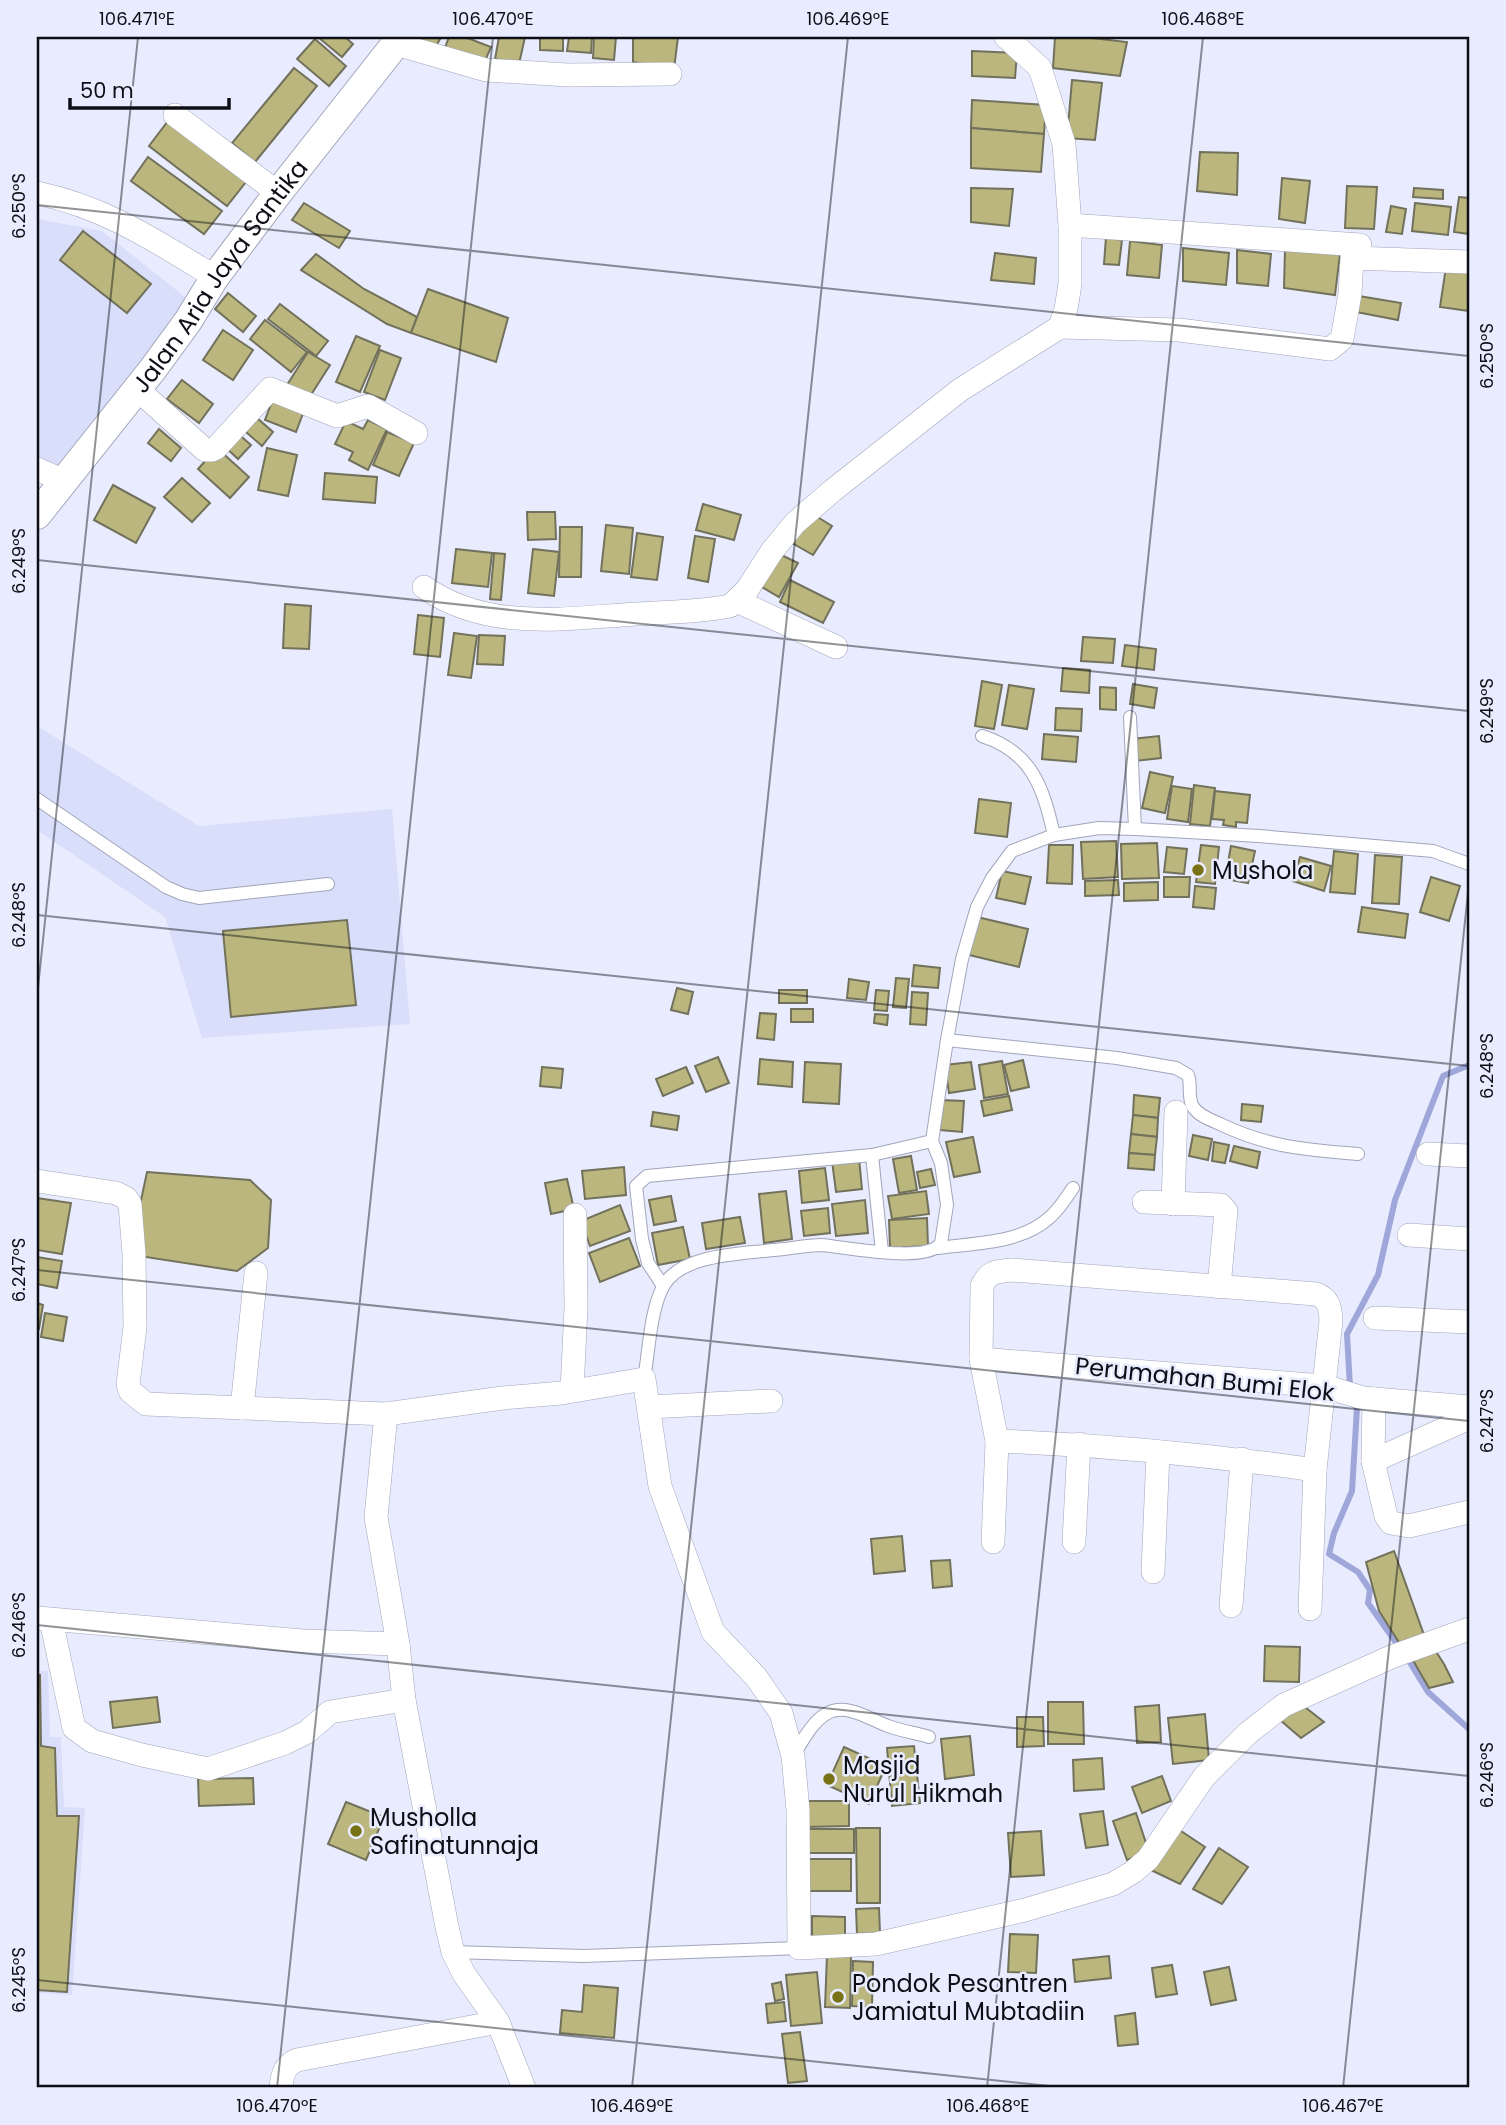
<svg xmlns="http://www.w3.org/2000/svg" width="1506" height="2125" font-family="Poppins,sans-serif">
	<style>
		.built { fill: #d9defb }
		.lines { fill: none; stroke-linecap: round; stroke-linejoin: round }
		.stream { stroke: #9fa6da; stroke-width: 6 }
		.building { fill: #bab67d; stroke: #72715c; stroke-width: 2 }
		.service-casing { stroke: #a1a5ba; stroke-width: 14 }
		.minor-casing { stroke: #a1a5ba; stroke-width: 24 }
		.tertiary-casing { stroke: #a1a5ba; stroke-width: 30 }
		.service { stroke: #fff; stroke-width: 12 }
		.minor { stroke: #fff; stroke-width: 23 }
		.tertiary { stroke: #fff; stroke-width: 28 }
		.ticks { fill: none; stroke: #0e0f16; stroke-width: 2; stroke-opacity: 0.45 }
		.poi-dot { fill: #787214; stroke: #e9ecfe; stroke-width: 2.5 }
		.labels { text-anchor: middle; dominant-baseline: central; stroke-width: 5; stroke-linejoin: round; paint-order: stroke }
		.street-label { font-size: 24px; fill: #0e0f16; stroke: #e9ecfe }
		.poi-label { font-size: 24px; fill: #0e0f16; stroke: #e9ecfe; text-anchor: start }
		.neatline { fill: none; stroke: #0e0f16; stroke-width: 2.5 }
		.ticks-label { font-size: 18px; text-anchor: middle; fill: #0e0f16 }
	</style>
	<rect width="100%" height="100%" fill="#e9ecfe"/>
	<g class="built">
		<polygon points="37,219 102,231 194,304 66,470 37,456"/>
		<polygon points="37,726 199,826 392,809 410,1024 202,1038 165,917 37,830"/>
		<polygon points="37,1670 48,1671 50,1737 61,1737 64,1807 85,1808 72,1995 37,1993"/>
	</g>
	<g class="lines">
		<g class="stream">
			<polyline points="1350,1387 1347,1334 1378,1275 1395,1200 1443,1076 1469,1065"/>
			<polyline points="1354,1404 1357,1408 1352,1491 1334,1533 1329,1554 1358,1572 1370,1590 1368,1603 1397,1644"/>
			<polyline points="1406,1656 1428,1692 1469,1729"/>
		</g>
	</g>
	<g class="building">
		<polygon points="345,37 353,44 342,57 319,38"/>
		<polygon points="412,37 441,37 433,52"/>
		<polygon points="449,37 465,37 491,47 482,68 443,53"/>
		<polygon points="499,37 525,37 519,64 495,59"/>
		<polygon points="540,37 563,37 563,51 540,50"/>
		<polygon points="569,37 592,37 591,53 567,51"/>
		<polygon points="594,37 616,37 614,60 593,58"/>
		<polygon points="633,37 678,37 674,69 633,62"/>
		<polygon points="1055,37 1083,37 1127,42 1120,76 1053,68"/>
		<polygon points="315,39 346,66 329,86 297,59"/>
		<polygon points="972,51 1017,53 1015,78 972,76"/>
		<polygon points="294,68 317,86 255,162 232,143"/>
		<polygon points="1072,80 1102,83 1095,140 1067,138"/>
		<polygon points="972,100 1046,105 1044,134 971,128"/>
		<polygon points="168,121 246,182 227,206 149,146"/>
		<polygon points="971,128 1044,134 1041,172 971,168"/>
		<polygon points="1200,152 1238,153 1237,195 1197,191"/>
		<polygon points="148,157 222,211 204,234 131,181"/>
		<polygon points="1282,178 1310,181 1305,223 1279,219"/>
		<polygon points="1347,186 1377,187 1374,229 1345,228"/>
		<polygon points="971,188 1013,189 1009,226 971,222"/>
		<polygon points="1414,188 1443,190 1443,199 1413,197"/>
		<polygon points="1459,197 1469,198 1469,234 1454,232"/>
		<polygon points="304,203 350,231 339,248 292,220"/>
		<polygon points="1415,203 1451,207 1448,235 1412,231"/>
		<polygon points="1391,206 1406,209 1402,234 1386,232"/>
		<polygon points="83,231 151,284 127,313 60,260"/>
		<polygon points="1106,237 1122,240 1119,265 1104,264"/>
		<polygon points="1130,241 1162,245 1159,278 1127,275"/>
		<polygon points="1183,248 1229,253 1226,285 1183,281"/>
		<polygon points="1237,250 1271,254 1268,286 1237,283"/>
		<polygon points="1285,250 1340,254 1335,295 1284,288"/>
		<polygon points="995,253 1036,258 1034,284 991,280"/>
		<polygon points="316,254 364,289 417,317 411,333 387,324 301,270"/>
		<polygon points="1446,267 1469,270 1469,311 1440,307"/>
		<polygon points="428,289 508,318 496,362 411,333"/>
		<polygon points="228,293 256,316 243,332 215,309"/>
		<polygon points="1359,296 1401,303 1398,320 1356,312"/>
		<polygon points="280,304 328,341 316,356 268,319"/>
		<polygon points="265,320 307,352 291,372 250,339"/>
		<polygon points="223,330 253,350 233,380 203,360"/>
		<polygon points="356,336 380,346 360,392 336,382"/>
		<polygon points="380,350 401,358 385,400 364,392"/>
		<polygon points="308,352 330,365 309,398 287,385"/>
		<polygon points="182,380 213,404 199,423 167,399"/>
		<polygon points="274,396 305,408 296,432 265,420"/>
		<polygon points="249,411 273,432 262,446 238,425"/>
		<polygon points="368,420 387,429 368,470 349,460 353,452 335,444 346,421 363,429"/>
		<polygon points="159,429 181,448 171,461 148,443"/>
		<polygon points="235,431 251,445 238,459 223,445"/>
		<polygon points="387,432 414,443 399,476 373,465"/>
		<polygon points="217,448 249,477 230,498 198,469"/>
		<polygon points="267,448 297,455 288,496 258,490"/>
		<polygon points="325,473 377,477 375,503 323,499"/>
		<polygon points="182,478 210,503 192,522 164,497"/>
		<polygon points="113,485 155,508 136,543 94,520"/>
		<polygon points="703,504 741,515 734,540 696,530"/>
		<polygon points="527,512 555,512 556,539 528,540"/>
		<polygon points="811,513 832,526 813,555 792,543"/>
		<polygon points="606,525 633,528 629,574 601,571"/>
		<polygon points="560,527 582,527 581,577 559,577"/>
		<polygon points="637,533 663,537 657,580 631,577"/>
		<polygon points="695,536 715,539 708,582 688,578"/>
		<polygon points="456,549 492,553 488,587 452,583"/>
		<polygon points="533,549 559,552 554,596 528,593"/>
		<polygon points="775,552 798,563 779,597 755,583"/>
		<polygon points="494,553 505,554 501,600 490,599"/>
		<polygon points="790,580 834,602 823,623 780,602"/>
		<polygon points="285,604 311,606 309,649 283,648"/>
		<polygon points="418,615 444,618 440,657 414,654"/>
		<polygon points="454,633 477,636 471,678 448,675"/>
		<polygon points="479,635 505,636 503,665 477,664"/>
		<polygon points="1083,637 1115,639 1113,663 1081,661"/>
		<polygon points="1125,645 1156,649 1154,670 1122,666"/>
		<polygon points="1063,668 1090,670 1089,693 1061,691"/>
		<polygon points="982,681 1002,685 994,729 975,726"/>
		<polygon points="1133,684 1157,688 1154,708 1130,704"/>
		<polygon points="1009,685 1034,689 1027,729 1002,725"/>
		<polygon points="1100,687 1116,688 1116,710 1100,709"/>
		<polygon points="1056,708 1082,709 1081,731 1055,730"/>
		<polygon points="1044,734 1078,737 1076,762 1042,759"/>
		<polygon points="1159,736 1161,758 1135,761 1132,739"/>
		<polygon points="1150,772 1173,777 1165,813 1142,808"/>
		<polygon points="1194,785 1215,788 1210,826 1190,824"/>
		<polygon points="1172,786 1192,789 1188,822 1167,819"/>
		<polygon points="1215,791 1250,795 1247,823 1236,822 1236,827 1223,825 1224,820 1212,819"/>
		<polygon points="979,799 1011,803 1007,837 975,833"/>
		<polygon points="1116,841 1118,877 1083,879 1081,842"/>
		<polygon points="1157,843 1159,878 1122,879 1121,844"/>
		<polygon points="1049,845 1073,845 1072,884 1047,883"/>
		<polygon points="1201,845 1219,847 1215,884 1196,882"/>
		<polygon points="1231,846 1255,851 1248,883 1225,879"/>
		<polygon points="1167,847 1187,849 1184,874 1164,872"/>
		<polygon points="1334,851 1358,854 1355,894 1330,892"/>
		<polygon points="1375,855 1402,857 1399,904 1372,903"/>
		<polygon points="1300,857 1331,866 1324,891 1293,881"/>
		<polygon points="1002,871 1031,877 1025,904 996,898"/>
		<polygon points="1164,877 1190,877 1189,897 1164,897"/>
		<polygon points="1431,877 1460,886 1449,921 1420,912"/>
		<polygon points="1118,880 1119,895 1085,896 1085,881"/>
		<polygon points="1158,882 1158,900 1124,901 1124,883"/>
		<polygon points="1195,886 1216,888 1214,909 1193,907"/>
		<polygon points="1362,907 1408,914 1405,938 1358,932"/>
		<polygon points="977,917 1028,929 1019,967 969,955"/>
		<polygon points="347,920 356,1005 231,1017 223,931"/>
		<polygon points="914,965 940,968 938,988 912,986"/>
		<polygon points="896,978 909,979 906,1008 893,1007"/>
		<polygon points="849,979 869,982 866,1000 847,998"/>
		<polygon points="677,988 693,992 688,1014 671,1010"/>
		<rect x="779" y="990" width="28" height="13"/>
		<polygon points="876,990 889,991 887,1011 874,1010"/>
		<polygon points="912,992 928,993 926,1025 910,1024"/>
		<rect x="791" y="1009" width="22" height="13"/>
		<polygon points="760,1013 776,1014 774,1040 757,1038"/>
		<polygon points="875,1014 888,1015 887,1025 874,1023"/>
		<polygon points="718,1057 729,1083 706,1092 695,1066"/>
		<polygon points="760,1059 793,1062 792,1087 758,1084"/>
		<polygon points="1023,1060 1029,1087 1011,1091 1004,1065"/>
		<polygon points="1002,1061 1008,1094 984,1098 979,1065"/>
		<polygon points="805,1062 841,1064 839,1104 803,1102"/>
		<polygon points="971,1062 975,1089 949,1093 945,1065"/>
		<polygon points="542,1067 563,1069 561,1088 540,1086"/>
		<polygon points="686,1067 693,1083 663,1096 656,1079"/>
		<polygon points="1134,1095 1160,1098 1158,1118 1133,1115"/>
		<polygon points="1009,1096 1012,1110 984,1116 981,1101"/>
		<polygon points="941,1100 964,1101 962,1132 940,1130"/>
		<polygon points="1242,1104 1263,1106 1261,1122 1241,1120"/>
		<polygon points="653,1112 679,1116 677,1130 651,1126"/>
		<polygon points="1133,1115 1158,1118 1157,1137 1131,1134"/>
		<polygon points="1131,1134 1157,1137 1155,1155 1129,1153"/>
		<polygon points="1193,1135 1212,1139 1208,1160 1189,1156"/>
		<polygon points="973,1137 980,1172 954,1177 946,1142"/>
		<polygon points="1214,1142 1229,1145 1225,1163 1212,1161"/>
		<polygon points="1234,1146 1260,1152 1257,1168 1230,1161"/>
		<polygon points="1129,1153 1155,1155 1154,1170 1128,1168"/>
		<polygon points="911,1156 917,1190 899,1193 893,1159"/>
		<polygon points="859,1158 862,1189 836,1192 832,1161"/>
		<polygon points="624,1167 626,1195 585,1199 582,1171"/>
		<polygon points="825,1168 829,1200 802,1203 799,1171"/>
		<polygon points="931,1169 935,1185 920,1188 917,1172"/>
		<polygon points="147,1172 250,1180 271,1200 268,1248 237,1271 139,1256 140,1205"/>
		<polygon points="567,1179 574,1209 551,1214 545,1183"/>
		<polygon points="786,1191 792,1239 764,1243 759,1194"/>
		<polygon points="926,1191 929,1214 892,1219 888,1196"/>
		<polygon points="671,1196 676,1221 654,1225 649,1200"/>
		<polygon points="37,1198 71,1203 62,1254 37,1250"/>
		<polygon points="865,1200 868,1233 836,1236 832,1204"/>
		<polygon points="620,1205 630,1231 590,1246 581,1221"/>
		<polygon points="828,1208 830,1233 804,1236 801,1211"/>
		<polygon points="740,1217 745,1243 706,1249 702,1223"/>
		<polygon points="927,1218 928,1246 890,1248 889,1220"/>
		<polygon points="683,1227 690,1259 658,1265 652,1233"/>
		<polygon points="629,1238 640,1266 600,1282 589,1253"/>
		<polygon points="37,1257 62,1261 57,1288 37,1284"/>
		<polygon points="37,1303 43,1305 39,1329 37,1328"/>
		<polygon points="45,1313 67,1317 63,1341 41,1337"/>
		<polygon points="902,1536 905,1571 874,1574 871,1539"/>
		<polygon points="1394,1551 1424,1635 1400,1644 1379,1611 1366,1562"/>
		<polygon points="950,1560 952,1586 933,1588 931,1561"/>
		<polygon points="1265,1646 1300,1647 1299,1682 1264,1681"/>
		<polygon points="1433,1647 1444,1664 1453,1682 1429,1688 1418,1669 1410,1655"/>
		<polygon points="37,1675 40,1675 41,1746 55,1748 57,1816 79,1816 67,1992 37,1990"/>
		<polygon points="157,1697 160,1722 113,1728 110,1702"/>
		<polygon points="1048,1702 1083,1702 1084,1744 1048,1744"/>
		<polygon points="1301,1704 1324,1722 1301,1738 1279,1719"/>
		<polygon points="1159,1705 1161,1742 1137,1743 1135,1707"/>
		<polygon points="1205,1714 1209,1760 1173,1764 1168,1718"/>
		<polygon points="1017,1717 1043,1717 1044,1746 1017,1747"/>
		<polygon points="970,1736 974,1775 945,1779 941,1739"/>
		<polygon points="914,1746 920,1803 892,1806 887,1748"/>
		<polygon points="844,1747 886,1766 869,1804 827,1785"/>
		<polygon points="1102,1758 1104,1789 1074,1791 1073,1760"/>
		<polygon points="1162,1776 1171,1801 1142,1813 1132,1787"/>
		<polygon points="253,1778 254,1804 199,1806 198,1779"/>
		<polygon points="806,1801 849,1801 849,1826 806,1827"/>
		<polygon points="346,1802 384,1817 366,1860 328,1844"/>
		<polygon points="1103,1811 1108,1845 1086,1848 1080,1814"/>
		<polygon points="1136,1813 1149,1852 1127,1860 1113,1821"/>
		<polygon points="856,1828 880,1828 880,1903 857,1903"/>
		<rect x="808" y="1829" width="46" height="24"/>
		<polygon points="1178,1829 1205,1847 1180,1884 1151,1870"/>
		<polygon points="1041,1831 1044,1875 1011,1877 1008,1833"/>
		<polygon points="1219,1848 1248,1867 1222,1904 1193,1889"/>
		<polygon points="808,1859 851,1859 851,1891 809,1891"/>
		<polygon points="879,1908 880,1933 857,1934 856,1909"/>
		<polygon points="812,1916 845,1917 845,1939 812,1939"/>
		<polygon points="1010,1934 1038,1935 1036,1973 1008,1972"/>
		<polygon points="827,1955 851,1955 850,2008 825,2007"/>
		<polygon points="1109,1956 1111,1978 1075,1982 1073,1960"/>
		<polygon points="853,1961 873,1962 872,2007 852,2006"/>
		<polygon points="1172,1965 1177,1994 1156,1997 1152,1968"/>
		<polygon points="1229,1967 1236,2000 1211,2005 1204,1972"/>
		<polygon points="817,1972 822,2023 791,2026 786,1975"/>
		<polygon points="781,1982 784,1999 775,2001 772,1984"/>
		<polygon points="584,1985 618,1988 614,2038 560,2033 562,2010 582,2012"/>
		<polygon points="784,2002 786,2021 768,2023 766,2004"/>
		<polygon points="1135,2013 1138,2044 1118,2046 1115,2016"/>
		<polygon points="800,2032 807,2081 788,2083 782,2034"/>
	</g>
	<g class="lines">
		<g class="service-casing">
			<g id="service">
				<polyline points="1130,717 1135,829"/>
				<path d="M982,736C1032,752 1043,787 1054,835"/>
				<polyline points="37,799 166,887 182,894 199,898 328,884"/>
				<path d="M947,1040L1117,1058L1176,1068L1188,1075C1192,1085 1187,1097 1193,1107C1199,1116 1211,1120 1220,1124C1268,1147 1306,1150 1358,1154"/>
				<polyline points="872,1155 882,1252"/>
				<path d="M938,1248C974,1243 1020,1244 1049,1218C1059,1210 1065,1199 1073,1188"/>
				<polyline points="663,1286 648,1263 642,1239 636,1186 647,1176 872,1155 932,1141"/>
				<path d="M644,1379C649,1352 650,1309 664,1285C682,1254 742,1254 773,1250C789,1249 806,1245 821,1245C846,1247 927,1264 941,1243L947,1205L941,1163L932,1141L947,1040L962,959L977,907L992,878L1012,851L1054,835L1099,828L1135,829L1259,836L1433,851L1469,864"/>
				<path d="M793,1756C802,1742 812,1722 826,1714C846,1702 869,1719 888,1726C901,1731 916,1733 929,1737"/>
				<polyline points="453,1952 584,1956 799,1948"/>
			</g>
		</g>
		<g class="minor-casing">
			<g id="minor">
				<polyline points="396,44 486,70 568,75 670,74"/>
				<polyline points="175,115 278,193"/>
				<path d="M37,193C105,207 156,241 215,277"/>
				<polyline points="1070,225 1360,245"/>
				<polyline points="1060,327 1179,330 1330,349 1342,339 1350,294 1352,258 1469,262"/>
				<polyline points="136,388 205,450 212,450 216,448 270,389 337,416 368,406 416,433"/>
				<polyline points="37,469 64,481"/>
				<path d="M424,587C487,632 566,618 638,614C668,612 700,612 730,606L747,590L772,551L795,523L832,491L960,390L1060,327L1066,309L1070,284V225L1064,144L1040,68L1006,37"/>
				<polyline points="737,601 836,647"/>
				<polyline points="1428,1154 1469,1156"/>
				<polyline points="37,1181 116,1193 126,1198 130,1204 134,1254 135,1327 128,1384 130,1391 146,1404 386,1414 503,1398 562,1393 644,1379 660,1486 713,1632 756,1677 781,1713 793,1756 798,1810 799,1948 876,1944 1025,1910 1113,1884 1133,1872 1148,1859 1204,1777 1248,1733 1284,1705 1391,1657 1469,1629"/>
				<polyline points="1144,1202 1221,1205 1226,1211 1219,1287"/>
				<polyline points="1173,1204 1176,1112"/>
				<polyline points="1409,1235 1469,1239"/>
				<path d="M1012,1270L1316,1294C1329,1299 1330,1307 1331,1320L1315,1470C1210,1455 1103,1445 997,1441L981,1359L982,1286C989,1271 995,1272 1012,1270Z"/>
				<polyline points="1375,1318 1469,1322"/>
				<polyline points="981,1359 1324,1386 1363,1398 1469,1407"/>
				<polyline points="572,1391 576,1307 575,1215"/>
				<polyline points="1374,1399 1373,1461 1386,1516 1391,1523 1409,1526 1469,1512"/>
				<polyline points="649,1407 771,1401"/>
				<polyline points="242,1408 256,1273"/>
				<polyline points="386,1414 376,1517 398,1644 404,1700 447,1927 453,1952 464,1974 498,2022 524,2088"/>
				<polyline points="1373,1461 1469,1418"/>
				<polyline points="993,1542 997,1441"/>
				<polyline points="1074,1542 1079,1444"/>
				<polyline points="1153,1572 1158,1452"/>
				<polyline points="1231,1606 1242,1459"/>
				<polyline points="1310,1609 1315,1470"/>
				<polyline points="38,1618 303,1641 398,1644"/>
				<polyline points="51,1620 74,1728 92,1741 142,1755 208,1769 285,1743 307,1732 330,1712 404,1700"/>
				<path d="M281,2088C282,2075 284,2066 297,2060L498,2022"/>
			</g>
		</g>
		<g class="tertiary-casing">
			<g id="tertiary">
				<path id="s1" d="M37,515L153,369L188,321L215,277L278,193L401,37"/>
			</g>
		</g>
		<use href="#service" class="service"/>
		<use href="#minor" class="minor"/>
		<use href="#tertiary" class="tertiary"/>
	</g>
	<path class="ticks" d="M37,205L1469,356M37,560L1469,711M37,915L1469,1066M37,997L138,37M37,1270L1469,1421M37,1625L1469,1776M37,1980L1068,2088M277,2088L493,37M632,2088L848,37M987,2088L1203,37M1343,2088L1469,883"/>
	<g class="poi-dot">
		<circle cx="1198" cy="870" r="7"/>
		<circle cx="829" cy="1779" r="7"/>
		<circle cx="356" cy="1831" r="7"/>
		<circle cx="838" cy="1997" r="7"/>
	</g>
	<g class="labels">
		<g class="street-label">
			<text stroke="none"><textPath href="#s1" startOffset="301">Jalan Aria Jaya Santika</textPath></text>
			<text transform="translate(1205 1379) rotate(6)">Perumahan Bumi Elok</text>
		</g>
		<g class="poi-label">
			<text x="1212" y="870">Mushola</text>
			<text x="843" y="1765">Masjid<tspan x="843" dy="28">Nurul Hikmah</tspan></text>
			<text x="370" y="1817">Musholla<tspan x="370" dy="28">Safinatunnaja</tspan></text>
			<text x="852" y="1983">Pondok Pesantren<tspan x="852" dy="28">Jamiatul Mubtadiin</tspan></text>
		</g>
	</g>
	<rect width="1506" height="2125" fill="none" stroke="#e9ecfe" stroke-width="77"/>
	<path d="M70 98v10h159v-10" fill="none" stroke="#0e0f16" stroke-width="3.5"/>
	<text x="80" y="98" font-size="21" fill="#0e0f16" stroke="#e9ecfe" stroke-width="5" paint-order="stroke">50 m</text>
	<rect x="38" y="38" width="1430" height="2048" class="neatline"/>
	<g class="ticks-label">
		<text x="137" y="25">106.471°E</text>
		<text x="493" y="25">106.470°E</text>
		<text x="848" y="25">106.469°E</text>
		<text x="1203" y="25">106.468°E</text>
		<text transform="translate(19 206) rotate(-90)" y="6">6.250°S</text>
		<text transform="translate(1487 356) rotate(-90)" y="6">6.250°S</text>
		<text transform="translate(19 561) rotate(-90)" y="6">6.249°S</text>
		<text transform="translate(1487 711) rotate(-90)" y="6">6.249°S</text>
		<text transform="translate(19 915) rotate(-90)" y="6">6.248°S</text>
		<text transform="translate(1487 1066) rotate(-90)" y="6">6.248°S</text>
		<text transform="translate(19 1270) rotate(-90)" y="6">6.247°S</text>
		<text transform="translate(1487 1421) rotate(-90)" y="6">6.247°S</text>
		<text transform="translate(19 1625) rotate(-90)" y="6">6.246°S</text>
		<text transform="translate(1487 1775) rotate(-90)" y="6">6.246°S</text>
		<text transform="translate(19 1980) rotate(-90)" y="6">6.245°S</text>
		<text x="277" y="2112">106.470°E</text>
		<text x="632" y="2112">106.469°E</text>
		<text x="988" y="2112">106.468°E</text>
		<text x="1343" y="2112">106.467°E</text>
	</g>
</svg>
